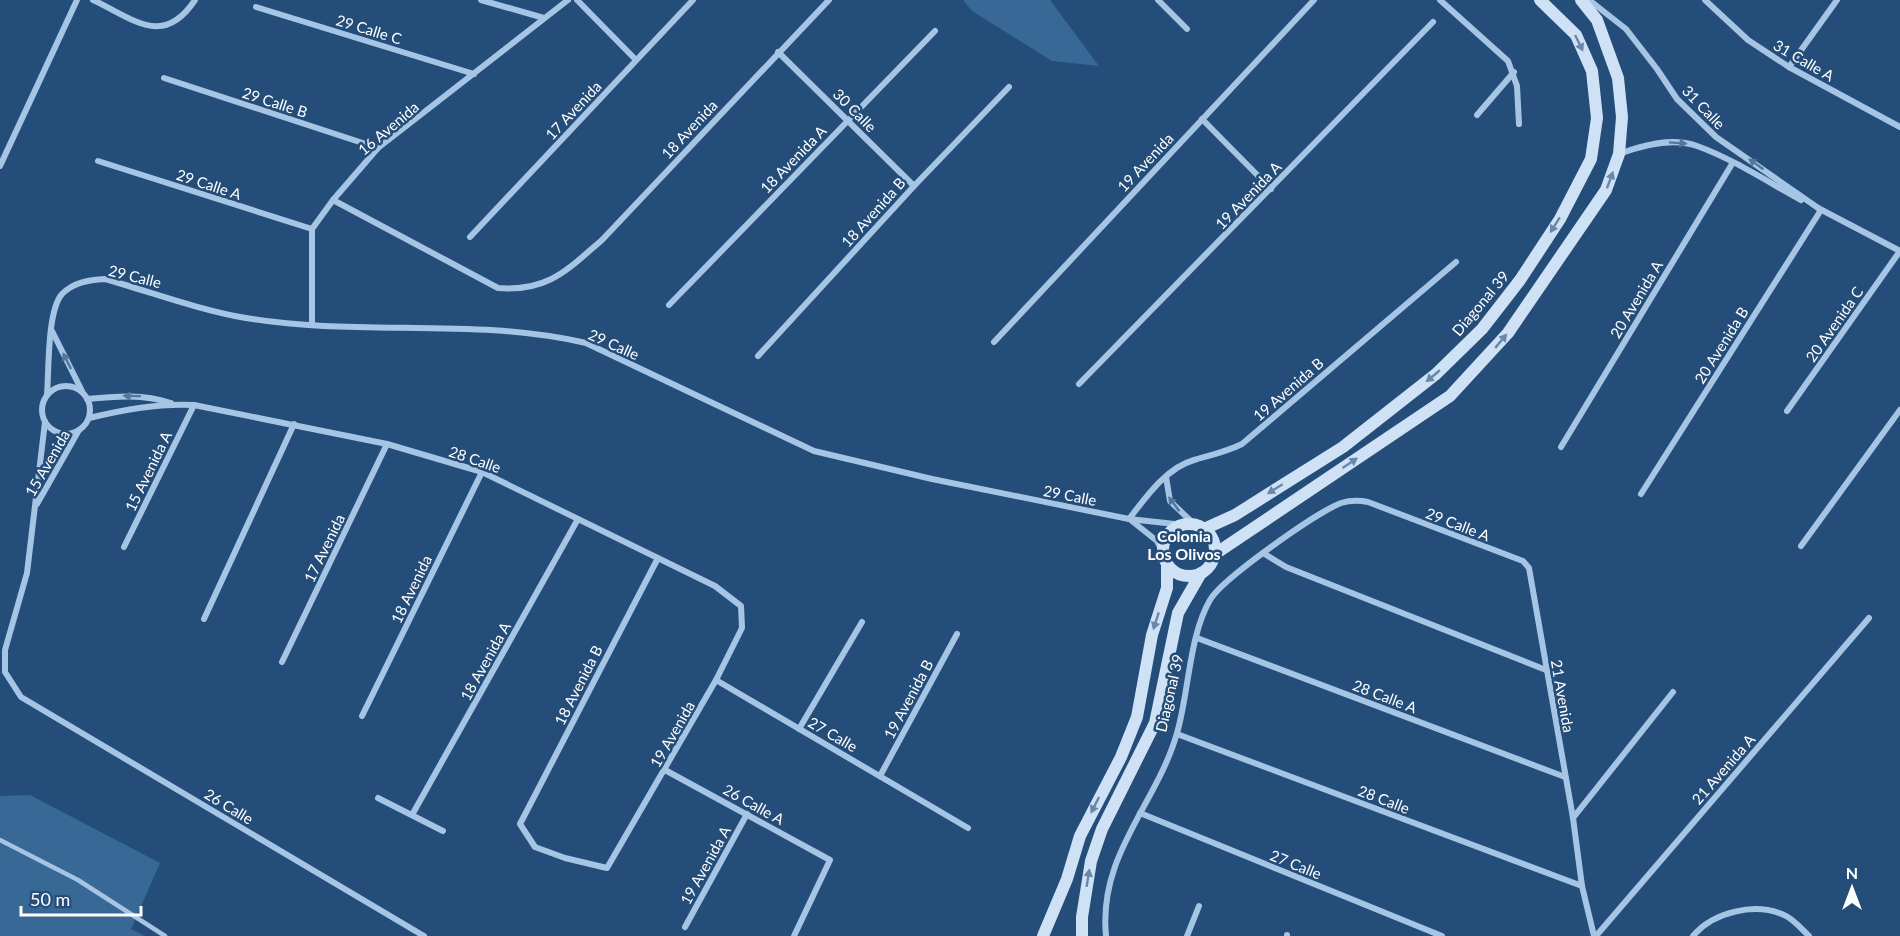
<svg xmlns="http://www.w3.org/2000/svg" width="1900" height="936" font-family="Lato,sans-serif">
	<style>
		.green { fill: #376896 }
		.lines { fill: none; stroke-linecap: round; stroke-linejoin: round }
		.lane { stroke: #a6c5e4; stroke-width: 4.5 }
		.street { stroke: #a6c5e4; stroke-width: 6 }
		.secondary { stroke: #cfe1f4; stroke-width: 12 }
		.oneway { fill: #6888aa }
		.oneway2 { fill: #52779e }
		.labels { text-anchor: middle; dominant-baseline: central; stroke-width: 5; stroke-linejoin: round; paint-order: stroke }
		.street-label { font-size: 15px; fill: #fff; stroke: #244d79 }
		.neighbourhood-label { font-size: 16px; font-weight: bold; fill: #fff; stroke: #244d79 }
	</style>
	<rect width="100%" height="100%" fill="#244d79"/>
	<g class="green">
		<polygon points="963,0 1050,0 1099,66 1052,61 972,11"/>
		<polygon points="30,795 160,863 131,929 145,936 0,936 0,796"/>
	</g>
	<g class="lines">
		<polyline class="lane" points="0,840 78,880 165,936"/>
		<g class="street">
			<path d="M93,0C134,19 163,48 195,0"/>
			<polyline points="481,0 544,18"/>
			<polyline points="577,0 636,60"/>
			<polyline points="1158,0 1187,29"/>
			<polyline points="1440,0 1508,61 1517,86 1519,124"/>
			<polyline points="1589,0 1626,29 1657,69 1677,99 1716,137 1821,210 1641,494"/>
			<polyline points="1705,0 1748,40 1789,67 1900,127"/>
			<polyline points="256,7 474,74"/>
			<polyline points="778,52 914,186"/>
			<polyline points="1789,67 1837,0"/>
			<polyline points="164,78 378,148"/>
			<polyline points="1477,115 1514,72"/>
			<polyline points="1202,119 1271,189"/>
			<path d="M1619,154C1643,145 1672,137 1697,146C1731,158 1768,182 1801,200"/>
			<polyline points="98,161 312,229"/>
			<polyline points="0,166 77,0"/>
			<path d="M333,200L498,288C548,292 567,270 602,240L829,0"/>
			<polyline points="1818,208 1900,251"/>
			<polyline points="470,237 693,0"/>
			<polyline points="669,305 935,31"/>
			<polyline points="312,324 312,229 333,200 378,148 568,0"/>
			<polyline points="52,331 82,391"/>
			<polyline points="994,342 1314,0"/>
			<polyline points="758,356 914,186 1009,87"/>
			<polyline points="1079,384 1433,22"/>
			<circle cx="66" cy="410" r="24"/>
			<path d="M47,395C49,371 47,311 62,294C74,282 89,280 105,279C151,292 199,310 246,318C358,337 474,317 586,343L814,451L932,479L1129,519L1184,525"/>
			<path d="M87,399C117,396 143,394 171,403"/>
			<polyline points="1787,411 1900,251"/>
			<path d="M89,418C123,410 158,403 194,405L387,444L482,472L715,586L741,606L742,628L716,680L607,868L565,858L535,847L520,824L658,558"/>
			<polyline points="45,422 27,573 5,650 5,672 21,697 424,936"/>
			<polyline points="1561,447 1732,164"/>
			<polyline points="1166,477 1170,501 1195,525"/>
			<polyline points="37,504 79,430"/>
			<path d="M1129,519C1146,497 1166,468 1194,460C1211,455 1226,452 1242,444L1456,262"/>
			<polyline points="1132,521 1157,541 1163,553"/>
			<polyline points="1801,546 1900,410"/>
			<polyline points="124,547 194,405"/>
			<polyline points="1263,553 1286,567 1546,670"/>
			<polyline points="204,619 294,424"/>
			<polyline points="1197,638 1565,777"/>
			<polyline points="282,662 387,444"/>
			<polyline points="716,680 968,828"/>
			<polyline points="362,716 482,472"/>
			<polyline points="799,729 862,622"/>
			<polyline points="1177,734 1582,886"/>
			<polyline points="665,770 830,860 794,936"/>
			<polyline points="880,776 957,634"/>
			<polyline points="378,798 443,831"/>
			<polyline points="1140,813 1442,936"/>
			<polyline points="412,815 578,519"/>
			<polyline points="1573,818 1673,692"/>
			<polyline points="685,927 747,814"/>
			<path d="M1106,936C1098,854 1157,804 1177,733C1189,692 1189,636 1210,600C1222,579 1317,512 1341,503C1351,500 1358,500 1368,502L1523,561L1529,568L1573,818L1582,886L1594,936"/>
			<polyline points="1187,936 1199,906"/>
			<polyline points="1287,936 1287,935"/>
			<polyline points="1596,936 1869,618"/>
			<path d="M1693,936C1713,912 1755,902 1784,915C1794,919 1801,929 1809,936"/>
		</g>
		<g class="secondary">
			<circle cx="1189" cy="550" r="26"/>
			<polyline points="1204,529 1235,515 1343,447 1436,374 1482,329 1520,280 1560,219 1591,159 1597,118 1592,71 1576,35 1540,0"/>
			<polyline points="1215,554 1450,396 1508,333 1606,190 1619,154 1622,117 1618,78 1597,20 1581,0"/>
			<polyline points="1043,936 1067,879 1080,836 1121,757 1137,717 1152,635 1167,588 1167,565"/>
			<polyline points="1082,936 1082,917 1091,861 1102,829 1155,723 1178,613 1201,573"/>
		</g>
	</g>
	<defs><path id="oneway-solid" d="M-6-.8H1V-3.2L6.5 0L1 3.2V.8H-6Z" transform="scale(1.5)"/></defs>
	<g class="oneway">
		<use href="#oneway-solid" transform="translate(1579 43) rotate(64)"/>
		<use href="#oneway-solid" transform="translate(1610 180) rotate(-70)"/>
		<use href="#oneway-solid" transform="translate(1555 225) rotate(122)"/>
		<use href="#oneway-solid" transform="translate(1501 341) rotate(-50)"/>
		<use href="#oneway-solid" transform="translate(1433 376) rotate(140)"/>
		<use href="#oneway-solid" transform="translate(1350 463) rotate(-34)"/>
		<use href="#oneway-solid" transform="translate(1275 489) rotate(148)"/>
		<use href="#oneway-solid" transform="translate(1156 621) rotate(108)"/>
		<use href="#oneway-solid" transform="translate(1095 805) rotate(117)"/>
		<use href="#oneway-solid" transform="translate(1088 878) rotate(-81)"/>
	</g>
	<g class="oneway2">
		<use href="#oneway-solid" transform="translate(1678 143) rotate(4)"/>
		<use href="#oneway-solid" transform="translate(1756 164) rotate(-145)"/>
		<use href="#oneway-solid" transform="translate(67 361) rotate(-117)"/>
		<use href="#oneway-solid" transform="translate(132 396) rotate(-179)"/>
		<use href="#oneway-solid" transform="translate(1174 504) rotate(-127)"/>
	</g>
	<g class="labels">
		<g class="street-label">
			<text transform="translate(369 29) rotate(17)">29 Calle C</text>
			<text transform="translate(1804 60) rotate(30)">31 Calle A</text>
			<text transform="translate(275 102) rotate(18)">29 Calle B</text>
			<text transform="translate(1704 107) rotate(46)">31 Calle</text>
			<text transform="translate(573 110) rotate(-47)">17 Avenida</text>
			<text transform="translate(855 110) rotate(45)">30 Calle</text>
			<text transform="translate(388 128) rotate(-40)">16 Avenida</text>
			<text transform="translate(689 129) rotate(-47)">18 Avenida</text>
			<text transform="translate(793 159) rotate(-46)">18 Avenida A</text>
			<text transform="translate(1145 162) rotate(-47)">19 Avenida</text>
			<text transform="translate(209 184) rotate(18)">29 Calle A</text>
			<text transform="translate(1248 195) rotate(-46)">19 Avenida A</text>
			<text transform="translate(873 212) rotate(-48)">18 Avenida B</text>
			<text transform="translate(135 276) rotate(14)">29 Calle</text>
			<text transform="translate(1636 299) rotate(-59)">20 Avenida A</text>
			<text transform="translate(1480 303) rotate(-50)">Diagonal 39</text>
			<text transform="translate(1834 324) rotate(-55)">20 Avenida C</text>
			<text transform="translate(614 344) rotate(24)">29 Calle</text>
			<text transform="translate(1721 345) rotate(-58)">20 Avenida B</text>
			<text transform="translate(1288 389) rotate(-41)">19 Avenida B</text>
			<text transform="translate(475 459) rotate(19)">28 Calle</text>
			<text transform="translate(47 463) rotate(-60)">15 Avenida</text>
			<text transform="translate(148 471) rotate(-64)">15 Avenida A</text>
			<text transform="translate(1070 495) rotate(11)">29 Calle</text>
			<text transform="translate(1458 524) rotate(21)">29 Calle A</text>
			<text transform="translate(324 548) rotate(-64)">17 Avenida</text>
			<text transform="translate(411 589) rotate(-64)">18 Avenida</text>
			<text transform="translate(485 661) rotate(-61)">18 Avenida A</text>
			<text transform="translate(578 685) rotate(-63)">18 Avenida B</text>
			<text transform="translate(1169 693) rotate(-77)">Diagonal 39</text>
			<text transform="translate(1385 696) rotate(21)">28 Calle A</text>
			<text transform="translate(1563 696) rotate(80)">21 Avenida</text>
			<text transform="translate(908 699) rotate(-62)">19 Avenida B</text>
			<text transform="translate(672 734) rotate(-60)">19 Avenida</text>
			<text transform="translate(833 734) rotate(30)">27 Calle</text>
			<text transform="translate(1723 769) rotate(-49)">21 Avenida A</text>
			<text transform="translate(1384 799) rotate(21)">28 Calle</text>
			<text transform="translate(754 804) rotate(29)">26 Calle A</text>
			<text transform="translate(229 806) rotate(31)">26 Calle</text>
			<text transform="translate(1296 864) rotate(22)">27 Calle</text>
			<text transform="translate(705 865) rotate(-61)">19 Avenida A</text>
		</g>
		<g class="neighbourhood-label">
			<text x="1184" y="535">Colonia<tspan x="1184" dy="18">Los Olivos</tspan></text>
		</g>
	</g>
	<g transform="translate(1852 888)" stroke="#244d79" stroke-width="4.5" paint-order="stroke">
	<path d="M0-4.5L10 22L0 15L-10 22Z" fill="#ffffff"/>
	<text y="-9" font-size="16" font-weight="bold" text-anchor="middle" fill="#ffffff">N</text>
	</g>
	<path d="M21 906v9h120v-9" fill="none" stroke="#ffffff" stroke-width="3"/>
	<text x="30" y="906" font-size="18" fill="#ffffff" stroke="#244d79" stroke-width="4.5" paint-order="stroke">50 m</text>
</svg>
